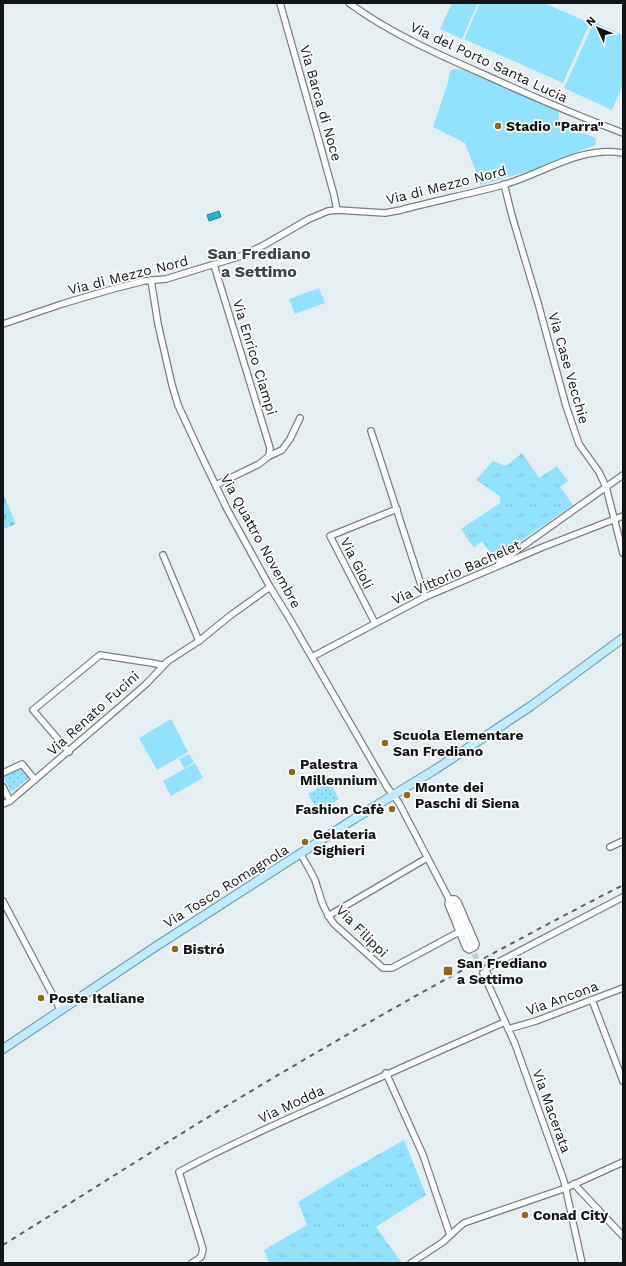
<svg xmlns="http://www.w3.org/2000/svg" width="626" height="1266" font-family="'Work Sans',sans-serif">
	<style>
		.grass { fill: url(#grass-tufts) }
		.cemetery { fill: url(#cemetery-stones) }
		.park { fill: url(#park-dots) }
		.pitch { fill: #90e2fe }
		.water { fill: #21b4db; stroke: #1c84a0 }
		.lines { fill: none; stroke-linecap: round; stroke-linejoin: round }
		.street-tunnel { stroke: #c5ced1; stroke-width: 5.5; stroke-dasharray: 5.5 3; stroke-linecap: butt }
		.street-casing { stroke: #767f82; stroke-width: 8 }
		.primary-casing { stroke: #679aab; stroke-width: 10 }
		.street { stroke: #fff; stroke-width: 5.5 }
		.primary { stroke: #bfedfd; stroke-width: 8 }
		.rail { stroke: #5b6162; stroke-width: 2; stroke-dasharray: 5 5; stroke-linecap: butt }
		.poi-dot { fill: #926912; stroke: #fff; stroke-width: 1.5 }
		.labels { text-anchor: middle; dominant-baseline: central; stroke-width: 3.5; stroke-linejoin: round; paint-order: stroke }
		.street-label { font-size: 14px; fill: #121516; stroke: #fff }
		.poi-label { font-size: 14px; font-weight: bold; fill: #121516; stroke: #fff; text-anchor: start }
		.quarter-label { font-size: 16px; font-weight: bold; fill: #3c4447; stroke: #fff }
	</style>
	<defs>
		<pattern id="grass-tufts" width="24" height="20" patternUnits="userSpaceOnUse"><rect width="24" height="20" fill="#90e2fe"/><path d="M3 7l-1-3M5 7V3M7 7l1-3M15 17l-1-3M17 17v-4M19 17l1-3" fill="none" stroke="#7bc1d9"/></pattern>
		<pattern id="cemetery-stones" width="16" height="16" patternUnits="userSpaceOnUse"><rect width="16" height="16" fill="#90e2fe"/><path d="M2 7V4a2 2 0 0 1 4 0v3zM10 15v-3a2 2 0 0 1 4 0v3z" fill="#7bc1d9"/></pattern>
		<pattern id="park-dots" width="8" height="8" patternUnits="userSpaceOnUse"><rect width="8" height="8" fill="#90e2fe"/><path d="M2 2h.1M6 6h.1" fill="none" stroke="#7bc1d9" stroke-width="1.8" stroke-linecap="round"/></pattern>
	</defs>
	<rect width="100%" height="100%" fill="#e5eff2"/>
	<g class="grass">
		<polygon points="522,453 539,478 557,466 568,481 560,487 573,505 495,559 482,541 474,548 461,529 500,503 500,496 476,480 493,461 506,466"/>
		<polygon points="404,1140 426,1195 376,1227 402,1263 269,1263 264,1250 307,1225 298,1202 349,1171"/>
	</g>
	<polygon class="cemetery" points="3,494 16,524 3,529"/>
	<g class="park">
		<polygon points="22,767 31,777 11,792 3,776"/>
		<polygon points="329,782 339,799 318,811 308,794"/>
	</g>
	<g class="pitch">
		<polygon points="452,3 478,3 462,39 440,29"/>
		<polygon points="480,3 544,3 590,23 563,83 464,39"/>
		<polygon points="594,22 623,35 623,84 612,110 564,88"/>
		<polygon points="454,69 468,70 559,111 559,124 596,138 596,145 529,171 481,185 465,143 433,127 448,82 450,71"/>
		<polygon points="319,288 325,303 295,314 289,299"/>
		<polygon points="171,719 188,752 157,770 139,738"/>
		<polygon points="189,754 194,762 184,768 179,759"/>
		<polygon points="195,763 203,778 171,796 163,781"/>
	</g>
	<polygon class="water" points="219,211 221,217 209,221 207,215"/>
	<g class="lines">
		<polyline class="street-tunnel" points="471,946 483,973"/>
		<g class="street-casing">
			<g id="street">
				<polyline points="280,3 319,141 334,195 337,210"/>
				<path d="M349,3C390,33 437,54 483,74C529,95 576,115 623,133"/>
				<polyline points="504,184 512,216 538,303 566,406 579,444 599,472 606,487 623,553"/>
				<polyline points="214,265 270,448 269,456"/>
				<polyline points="151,280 158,324 172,385 178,405 202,457 227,509 270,587 288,616 387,787 399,803 449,899 455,908 471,946"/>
				<path d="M3,324L62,304L109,290L144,281L166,279L241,256L264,245L309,219L328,211L337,210L385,213L401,210C435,201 469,194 503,185C542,174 581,145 623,153"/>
				<polyline points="371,431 425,597"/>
				<polyline points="216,485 259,464 269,456 282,450 290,439 300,418"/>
				<polyline points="163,555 199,641"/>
				<polyline points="499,563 623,475"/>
				<polyline points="375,623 330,536 397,509"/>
				<polyline points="312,657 425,597 543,547 623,516"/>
				<polyline points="69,752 33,710 100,655 152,663 162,665"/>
				<polyline points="3,773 22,764 35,780"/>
				<polyline points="3,787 10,801"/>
				<polyline points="3,804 10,801 122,705 146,684 168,661 199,641 231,615 270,587"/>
				<polyline points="610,847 623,841"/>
				<path d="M301,854C305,863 311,871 315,880C321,898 322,908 334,924L383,968H392L459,932"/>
				<polygon points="449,899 455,899 458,902 476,944 475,947 469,950 466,948 448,904"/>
				<polyline points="3,901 61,1011"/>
				<polyline points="328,916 427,858"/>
				<polyline points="483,973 515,1044 564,1181 582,1263"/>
				<polyline points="489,977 486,970 487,968 623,897"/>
				<polyline points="592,1000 623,1081"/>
				<polyline points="508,1029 536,1021 623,988"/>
				<polyline points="386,1073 423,1155 450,1235"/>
				<polyline points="574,1184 623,1236"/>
				<path d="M192,1263L201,1257L203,1249L179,1172C224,1147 272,1126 319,1105C381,1077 443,1049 505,1022"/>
				<polyline points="411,1263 443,1242 458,1228 464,1223 566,1188 623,1162"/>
			</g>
		</g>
		<g class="primary-casing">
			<polyline id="primary" points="3,1049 155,947 354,819 436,769 531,706 623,638"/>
		</g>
		<use href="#street" class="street"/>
		<use href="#primary" class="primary"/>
		<path class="rail" d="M3,1245C93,1189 182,1132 273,1078C388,1010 504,946 623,885"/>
	</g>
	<g class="poi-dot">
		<circle cx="498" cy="126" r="4"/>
		<circle cx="385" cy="743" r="4"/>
		<circle cx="292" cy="772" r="4"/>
		<circle cx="407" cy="795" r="4"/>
		<circle cx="392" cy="809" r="4"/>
		<circle cx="305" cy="842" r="4"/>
		<circle cx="175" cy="949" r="4"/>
		<rect x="443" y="966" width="10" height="10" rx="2"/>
		<circle cx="41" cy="998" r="4"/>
		<circle cx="525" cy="1215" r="4"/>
	</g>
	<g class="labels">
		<g class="street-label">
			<text transform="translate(489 62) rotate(25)">Via del Porto Santa Lucia</text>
			<text transform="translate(321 103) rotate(74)">Via Barca di Noce</text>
			<text transform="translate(446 185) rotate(-14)">Via di Mezzo Nord</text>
			<text transform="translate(128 275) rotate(-14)">Via di Mezzo Nord</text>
			<text transform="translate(255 357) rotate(73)">Via Enrico Ciampi</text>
			<text transform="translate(569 368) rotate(74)">Via Case Vecchie</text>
			<text transform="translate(261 541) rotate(61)">Via Quattro Novembre</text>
			<text transform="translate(357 563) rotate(63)">Via Gioli</text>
			<text transform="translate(456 572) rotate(-24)">Via Vittorio Bachelet</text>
			<text transform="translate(93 713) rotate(-42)">Via Renato Fucini</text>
			<text transform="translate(226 886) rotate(-32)">Via Tosco Romagnola</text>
			<text transform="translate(362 931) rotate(45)">Via Filippi</text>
			<text transform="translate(562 998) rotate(-20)">Via Ancona</text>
			<text transform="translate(291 1104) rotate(-25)">Via Modda</text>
			<text transform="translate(552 1111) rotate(70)">Via Macerata</text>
		</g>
		<g class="poi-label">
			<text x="506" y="126">Stadio "Parra"</text>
			<text x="393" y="735">Scuola Elementare<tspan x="393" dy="16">San Frediano</tspan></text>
			<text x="300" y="764">Palestra<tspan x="300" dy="16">Millennium</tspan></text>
			<text x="415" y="787">Monte dei<tspan x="415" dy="16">Paschi di Siena</tspan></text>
			<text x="384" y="809" text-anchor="end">Fashion Cafè</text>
			<text x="313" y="834">Gelateria<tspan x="313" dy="16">Sighieri</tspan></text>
			<text x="183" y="949">Bistró</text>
			<text x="457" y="963">San Frediano<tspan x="457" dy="16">a Settimo</tspan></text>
			<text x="49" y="998">Poste Italiane</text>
			<text x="533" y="1215">Conad City</text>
		</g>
		<g class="quarter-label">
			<text x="259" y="253">San Frediano<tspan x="259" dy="18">a Settimo</tspan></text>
		</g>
	</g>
	<rect width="626" height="1266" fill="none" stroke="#121516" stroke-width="8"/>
	<g transform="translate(598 28) rotate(314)" stroke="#ffffff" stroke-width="3" paint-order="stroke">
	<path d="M0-3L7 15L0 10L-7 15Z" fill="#121516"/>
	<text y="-6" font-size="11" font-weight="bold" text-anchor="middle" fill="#121516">N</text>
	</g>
</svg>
